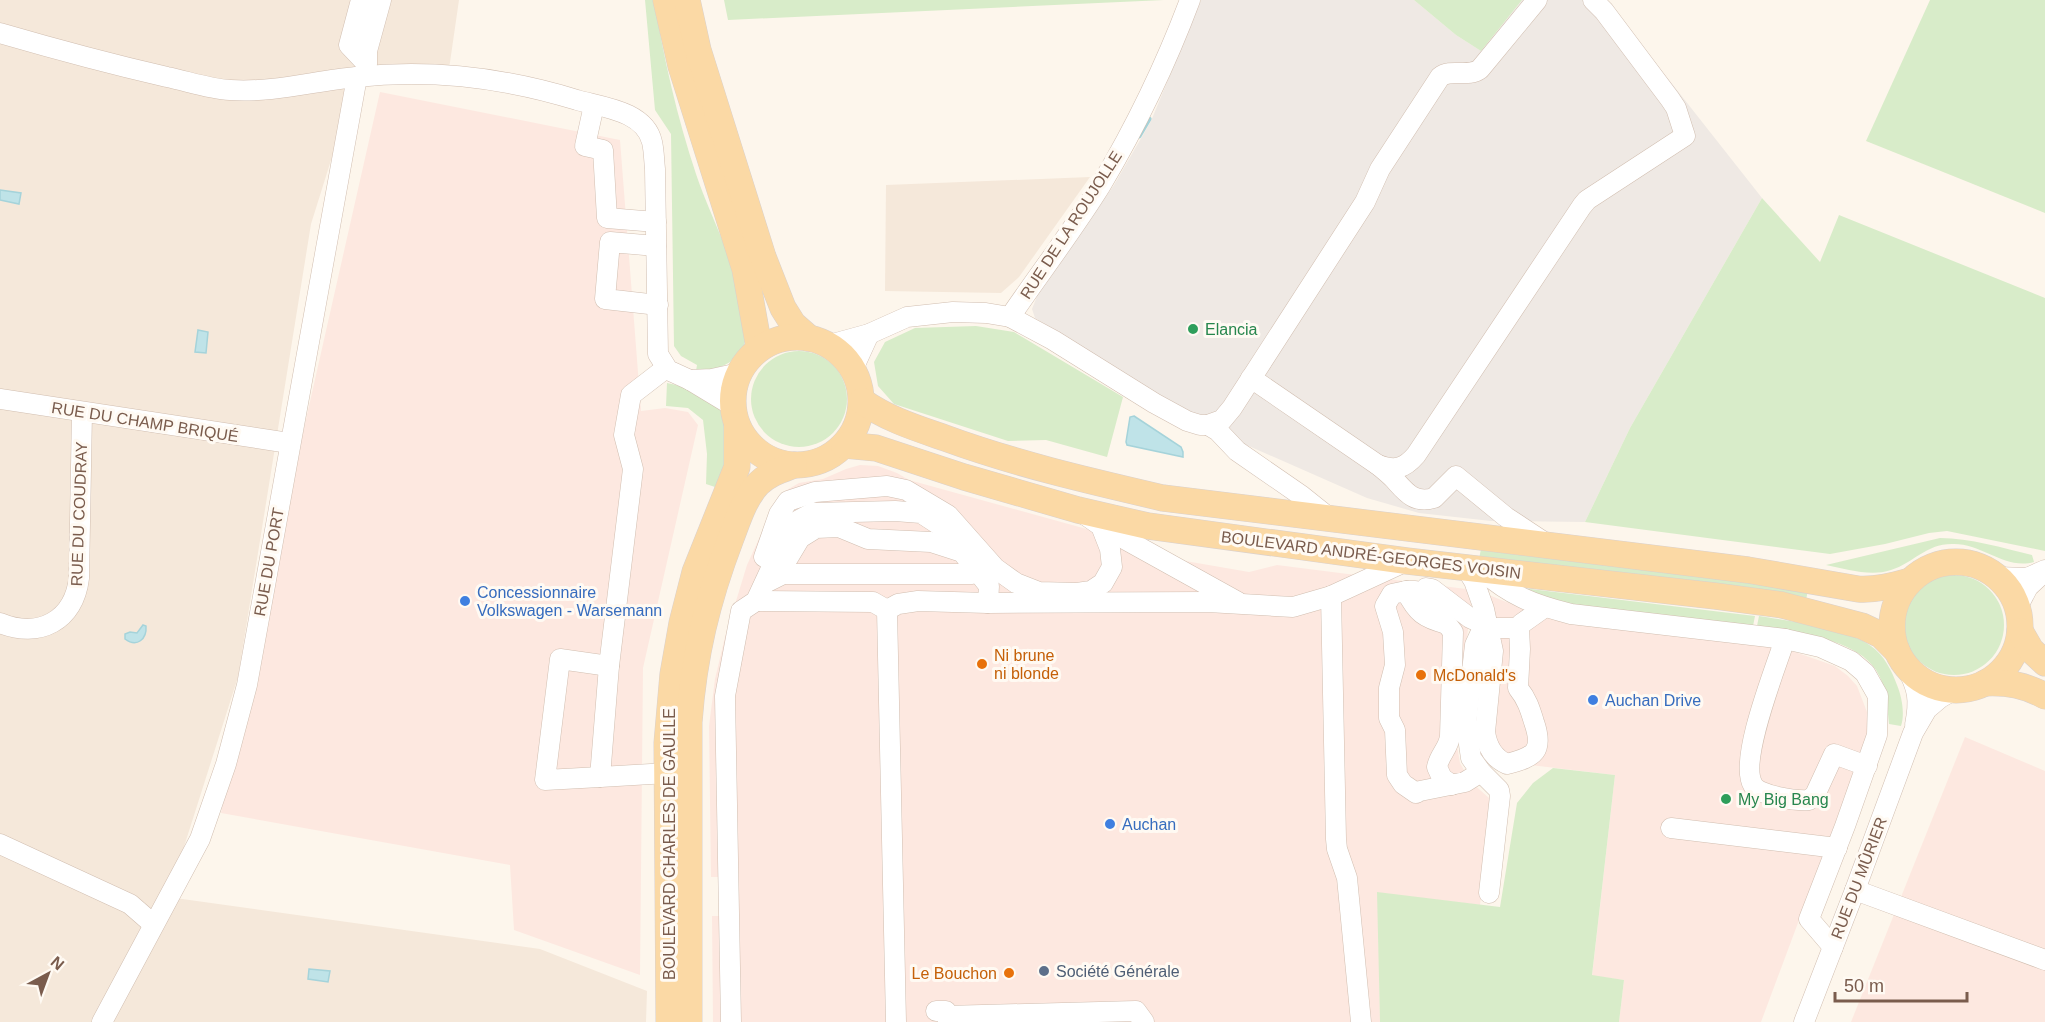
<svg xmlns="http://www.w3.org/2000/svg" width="2045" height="1022" font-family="Helvetica,sans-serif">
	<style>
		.residential { fill: #f5e8da }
		.commercial { fill: #fde8e0 }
		.industrial { fill: #efe9e4 }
		.green { fill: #d8ecc9 }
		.water { fill: #bfe3e8; stroke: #a5d3da; stroke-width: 1.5 }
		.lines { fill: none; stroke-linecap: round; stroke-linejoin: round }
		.stream { stroke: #a5d3da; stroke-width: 5 }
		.minor-casing { stroke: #d1beb0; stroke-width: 21 }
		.major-casing { stroke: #dad1cd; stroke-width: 27 }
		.minor { stroke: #fff; stroke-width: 20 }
		.major { stroke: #fbd9a5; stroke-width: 26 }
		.leisure-dot { fill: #2e9e5b; stroke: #fffaf3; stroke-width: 2 }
		.shop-dot { fill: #3f7fe0; stroke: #fffaf3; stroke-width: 2 }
		.food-dot { fill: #e8710a; stroke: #fffaf3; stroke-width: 2 }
		.service-dot { fill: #5c6f8a; stroke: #fffaf3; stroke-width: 2 }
		.labels { text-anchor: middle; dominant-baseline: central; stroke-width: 6; stroke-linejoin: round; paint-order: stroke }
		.street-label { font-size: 16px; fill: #7a5c4d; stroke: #fffaf3 }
		.leisure-label { font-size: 16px; fill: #27864d; stroke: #fffaf3; text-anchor: start }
		.shop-label { font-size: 16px; fill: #366cbe; stroke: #fffaf3; text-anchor: start }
		.food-label { font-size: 16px; fill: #c56008; stroke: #fffaf3; text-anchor: start }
		.service-label { font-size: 16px; fill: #4e5e75; stroke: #fffaf3; text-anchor: start }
	</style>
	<rect width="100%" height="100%" fill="#fdf6ec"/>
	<g class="residential">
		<polygon points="0,0 459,0 448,76 357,77 311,224 238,677 168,897 540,949 647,991 646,1022 0,1022"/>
		<polygon points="1090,177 1019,277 1001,293 885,291 886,185"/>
	</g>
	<g class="commercial">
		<polygon points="380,92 620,140 641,411 665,408 688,412 698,425 643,668 640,975 514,930 510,865 221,813 250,667"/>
		<polygon points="860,465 878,466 897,473 909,480 1119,538 1145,554 1249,572 1277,565 1466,589 1471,604 1456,730 1457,746 1460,763 1465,772 1471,782 1489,798 1492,804 1480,905 1378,893 1380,1022 713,1022 712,916 720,916 721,877 711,877 709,726 715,679 725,637 747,565 778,497 785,491 799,483 823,479 846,469"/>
		<polygon points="1489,595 1536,614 1565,623 1770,647 1795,652 1835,666 1848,676 1857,686 1867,712 1868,735 1761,1022 1619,1022 1624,980 1592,976 1615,775 1470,758"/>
		<polygon points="1965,737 2045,771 2045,1022 1851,1022"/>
	</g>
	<polygon class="industrial" points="1201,0 1414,0 1456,35 1481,51 1522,0 1606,0 1762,198 1630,428 1585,522 1491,521 1419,513 1367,498 1226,436 1035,318 1032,309 1038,294 1114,185 1151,121"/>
	<g class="green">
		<path d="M645,0H654C664,59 677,117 696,174C712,222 748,285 746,335C745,361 718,371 696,371L697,365L681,356L674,346L671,134L655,110Z"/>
		<polygon points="724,0 1164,0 728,20"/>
		<polygon points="1414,0 1522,0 1481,51 1456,35"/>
		<polygon points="1930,0 2045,0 2045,213 1866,141"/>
		<polygon points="1762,198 1820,262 1839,215 2045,298 2045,551 1947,531 1929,533 1885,544 1830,554 1585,522 1630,428"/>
		<polygon points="976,326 1014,332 1123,397 1107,457 1046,440 1008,441 894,404 878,386 874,362 885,342 915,328"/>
		<circle cx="799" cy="399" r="48"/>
		<path d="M667,383C704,391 737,409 730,453C728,464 722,477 718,488L706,484L707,454L703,420L688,408L666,406Z"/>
		<path d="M1940,538C1970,538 2003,548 2032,555L2034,562C2005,570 1983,544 1954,544C1926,543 1914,563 1891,570C1870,577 1847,569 1826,565Z"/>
		<polygon points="1481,549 1808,590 1806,600 1479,559"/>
		<circle cx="1954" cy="625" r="50"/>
		<polygon points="1522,588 1755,616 1753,626 1572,607"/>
		<path d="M1759,616C1790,621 1846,628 1871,646C1884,655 1892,671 1897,685C1902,697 1905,714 1901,726L1889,724C1887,705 1887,687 1876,670C1854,637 1794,633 1757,626Z"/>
		<polygon points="1553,768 1615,775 1592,975 1624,980 1619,1022 1380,1022 1377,892 1500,907 1517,803 1533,783"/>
	</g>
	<g class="water">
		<polygon points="0,190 21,193 19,204 0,200"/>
		<polygon points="198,330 208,332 206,353 195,352"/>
		<polygon points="1134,416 1181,447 1183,452 1183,457 1127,445 1126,442 1130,417"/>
		<path d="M143,625L146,626C147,639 137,648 125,639V634L130,632L137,633Z"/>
		<polygon points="309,969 330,971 328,982 308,979"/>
	</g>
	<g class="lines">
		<polyline class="stream" points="1139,136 1149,119"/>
		<g class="minor-casing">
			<g id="minor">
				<polyline points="361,0 349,45 367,64 367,51 381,0"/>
				<path d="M0,33C55,49 111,64 167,77C187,81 209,89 230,90C272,93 314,81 356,77C431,69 506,78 577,100C602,107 645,111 652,142C654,150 654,160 655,169L658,354L668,370L690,380L733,406"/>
				<polyline points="594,105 585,146 603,150 607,218 656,222"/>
				<polyline points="656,246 610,242 605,299 658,305"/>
				<path d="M1010,317C1040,273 1073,230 1101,185C1136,126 1166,64 1190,0"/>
				<path d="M829,345L869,334L907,317L953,312L986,313L1010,317L1053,340L1154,403L1187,421L1200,425H1208L1222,420L1232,408L1365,202L1380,169L1440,77C1451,68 1468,78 1480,69L1537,0"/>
				<polyline points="666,368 631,395 624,435 633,469 609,666 600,777 668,773"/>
				<polyline points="853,369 869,334"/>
				<path d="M1251,378L1378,465C1383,469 1388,473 1393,478C1405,491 1413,504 1434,498L1456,476L1506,517L1547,544"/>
				<polyline points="690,380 712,379 739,373"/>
				<polyline points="0,399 289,443"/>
				<polyline points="1208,425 1218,431 1237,451 1302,496 1332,520"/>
				<path d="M1378,465C1395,471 1404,469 1416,455L1582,206L1587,200L1685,136L1676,108L1670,99L1604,11L1593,0"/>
				<polyline points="1101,526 1238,602"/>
				<polyline points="764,557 779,514 788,501 815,492 887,486 906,490 948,515 995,568 1016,583 1039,592 1077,593 1091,591 1103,583 1112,567 1110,549 1101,526 1081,512"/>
				<polyline points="788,558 800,538 816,528 839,527 868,539 931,542 962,552 989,586 988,603"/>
				<path d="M1466,568L1474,581L1484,609L1493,651L1485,732C1487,746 1493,758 1507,764C1535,757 1544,751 1534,722C1530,709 1527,699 1518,688L1520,649L1519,628"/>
				<path d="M1481,570C1511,596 1532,604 1571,614L1785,639L1820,647L1851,661L1865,673L1878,696L1877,735L1845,826L1809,919L1833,947"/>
				<polyline points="1997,577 2027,578 2045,570"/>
				<polyline points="765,583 783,574 971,574 986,570"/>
				<polyline points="1426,588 1432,589 1470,618 1487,626 1494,628 1519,628 1521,624 1545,607"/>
				<path d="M1406,591H1415L1426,597L1453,632L1450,736C1449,748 1439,755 1437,767L1442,778L1452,785"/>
				<polyline points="1331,596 1336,839 1337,849 1347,878 1361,1022"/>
				<polyline points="756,601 873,602 887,610"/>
				<polyline points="2017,608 2028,587 2044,572"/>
				<path d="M0,623C39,639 74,621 79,578L82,412"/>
				<path d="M1447,624C1424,618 1417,613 1406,591L1392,594L1385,606L1393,632L1395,665L1389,688V718L1395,730L1397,775L1403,784L1416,793L1420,791L1465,782L1481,772"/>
				<polyline points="1487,626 1481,632 1475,645 1466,724 1471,758 1481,772 1499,790 1500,796 1489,893"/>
				<path d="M1785,639C1776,667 1738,761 1753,785C1759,796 1796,801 1809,800L1815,795L1834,754L1867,766"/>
				<path d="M1906,666C1918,689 1920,699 1915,725"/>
				<polyline points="600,777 545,780 560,659 609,666"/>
				<polyline points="1671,828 1837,848"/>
				<polyline points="0,844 130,904 153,924"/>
				<polyline points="1855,890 2045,960"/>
				<polyline points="936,1011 946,1011 946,1016 1136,1011 1144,1022"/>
				<polyline points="102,1022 200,839 226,764 247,685 357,77"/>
				<polyline points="731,1022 725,696 741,611 756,601 787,534 797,521 812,513 895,511 921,513 944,528 962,552"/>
				<polyline points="896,1022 887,610 898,604 918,601 988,603 1208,602 1293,607 1331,596 1407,561"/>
				<polyline points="1804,1022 1855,890 1913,733 1927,709 1940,698 1954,690"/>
			</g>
		</g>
		<g class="major-casing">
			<g id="major">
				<polyline points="666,0 681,66 745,269 759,347"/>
				<polyline points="687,0 698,50 763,257 783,308 793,324 809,338"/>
				<circle cx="797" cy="401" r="64"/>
				<path d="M862,401C887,419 916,428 945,438C1016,464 1090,481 1163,498L1748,570L1858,589C1876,590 1892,586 1910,581"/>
				<polyline points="844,445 876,448 964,477 1078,510 1148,526 1407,561 1715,596 1782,605 1862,626 1881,635 1897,651"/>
				<circle cx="1956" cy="626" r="64"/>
				<polyline points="2020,631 2031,650 2045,663"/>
				<path d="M1985,683C2008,682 2025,685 2045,696"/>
				<polyline points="669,1022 667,743 673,674 682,623 695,572 737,467 737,425"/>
				<path d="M689,1022V722C694,655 707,601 731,538C738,520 744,499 758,484C768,474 781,470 794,465"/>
			</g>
		</g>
		<use href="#minor" class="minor"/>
		<use href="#major" class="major"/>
	</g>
	<g class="leisure-dot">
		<circle cx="1193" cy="329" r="6"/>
		<circle cx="1726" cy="799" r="6"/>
	</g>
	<g class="shop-dot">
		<circle cx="465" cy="601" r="6"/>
		<circle cx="1593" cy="700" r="6"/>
		<circle cx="1110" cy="824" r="6"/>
	</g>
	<g class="food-dot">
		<circle cx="982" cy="664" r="6"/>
		<circle cx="1421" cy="675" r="6"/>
		<circle cx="1009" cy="973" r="6"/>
	</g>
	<circle class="service-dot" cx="1044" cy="971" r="6"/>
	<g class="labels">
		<g class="street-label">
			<text transform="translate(1071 225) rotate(-57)">RUE DE LA ROUJOLLE</text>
			<text transform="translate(145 422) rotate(9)">RUE DU CHAMP BRIQUÉ</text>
			<text transform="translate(79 514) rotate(-88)">RUE DU COUDRAY</text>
			<text transform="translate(1371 555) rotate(7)">BOULEVARD ANDRÉ-GEORGES VOISIN</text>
			<text transform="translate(269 562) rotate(-80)">RUE DU PORT</text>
			<text transform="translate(669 844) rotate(-90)">BOULEVARD CHARLES DE GAULLE</text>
			<text transform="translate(1859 878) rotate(-69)">RUE DU MÛRIER</text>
		</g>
		<g class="leisure-label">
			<text x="1205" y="329">Elancia</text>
			<text x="1738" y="799">My Big Bang</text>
		</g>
		<g class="shop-label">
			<text x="477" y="592">Concessionnaire<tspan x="477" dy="18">Volkswagen - Warsemann</tspan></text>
			<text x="1605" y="700">Auchan Drive</text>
			<text x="1122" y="824">Auchan</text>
		</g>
		<g class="food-label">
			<text x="994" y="655">Ni brune<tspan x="994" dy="18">ni blonde</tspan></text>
			<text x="1433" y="675">McDonald's</text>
			<text x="997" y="973" text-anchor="end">Le Bouchon</text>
		</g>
		<g class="service-label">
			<text x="1056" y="971">Société Générale</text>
		</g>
	</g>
	<g transform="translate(48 974) rotate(41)" stroke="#fffaf3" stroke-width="4.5" paint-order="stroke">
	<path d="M0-4.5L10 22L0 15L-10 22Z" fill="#7a5c4d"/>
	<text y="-9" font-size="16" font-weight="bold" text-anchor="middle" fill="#7a5c4d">N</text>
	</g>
	<path d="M1835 992v9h132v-9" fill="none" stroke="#7a5c4d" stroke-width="3"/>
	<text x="1844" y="992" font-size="18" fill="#7a5c4d" stroke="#fffaf3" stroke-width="4.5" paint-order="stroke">50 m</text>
</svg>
